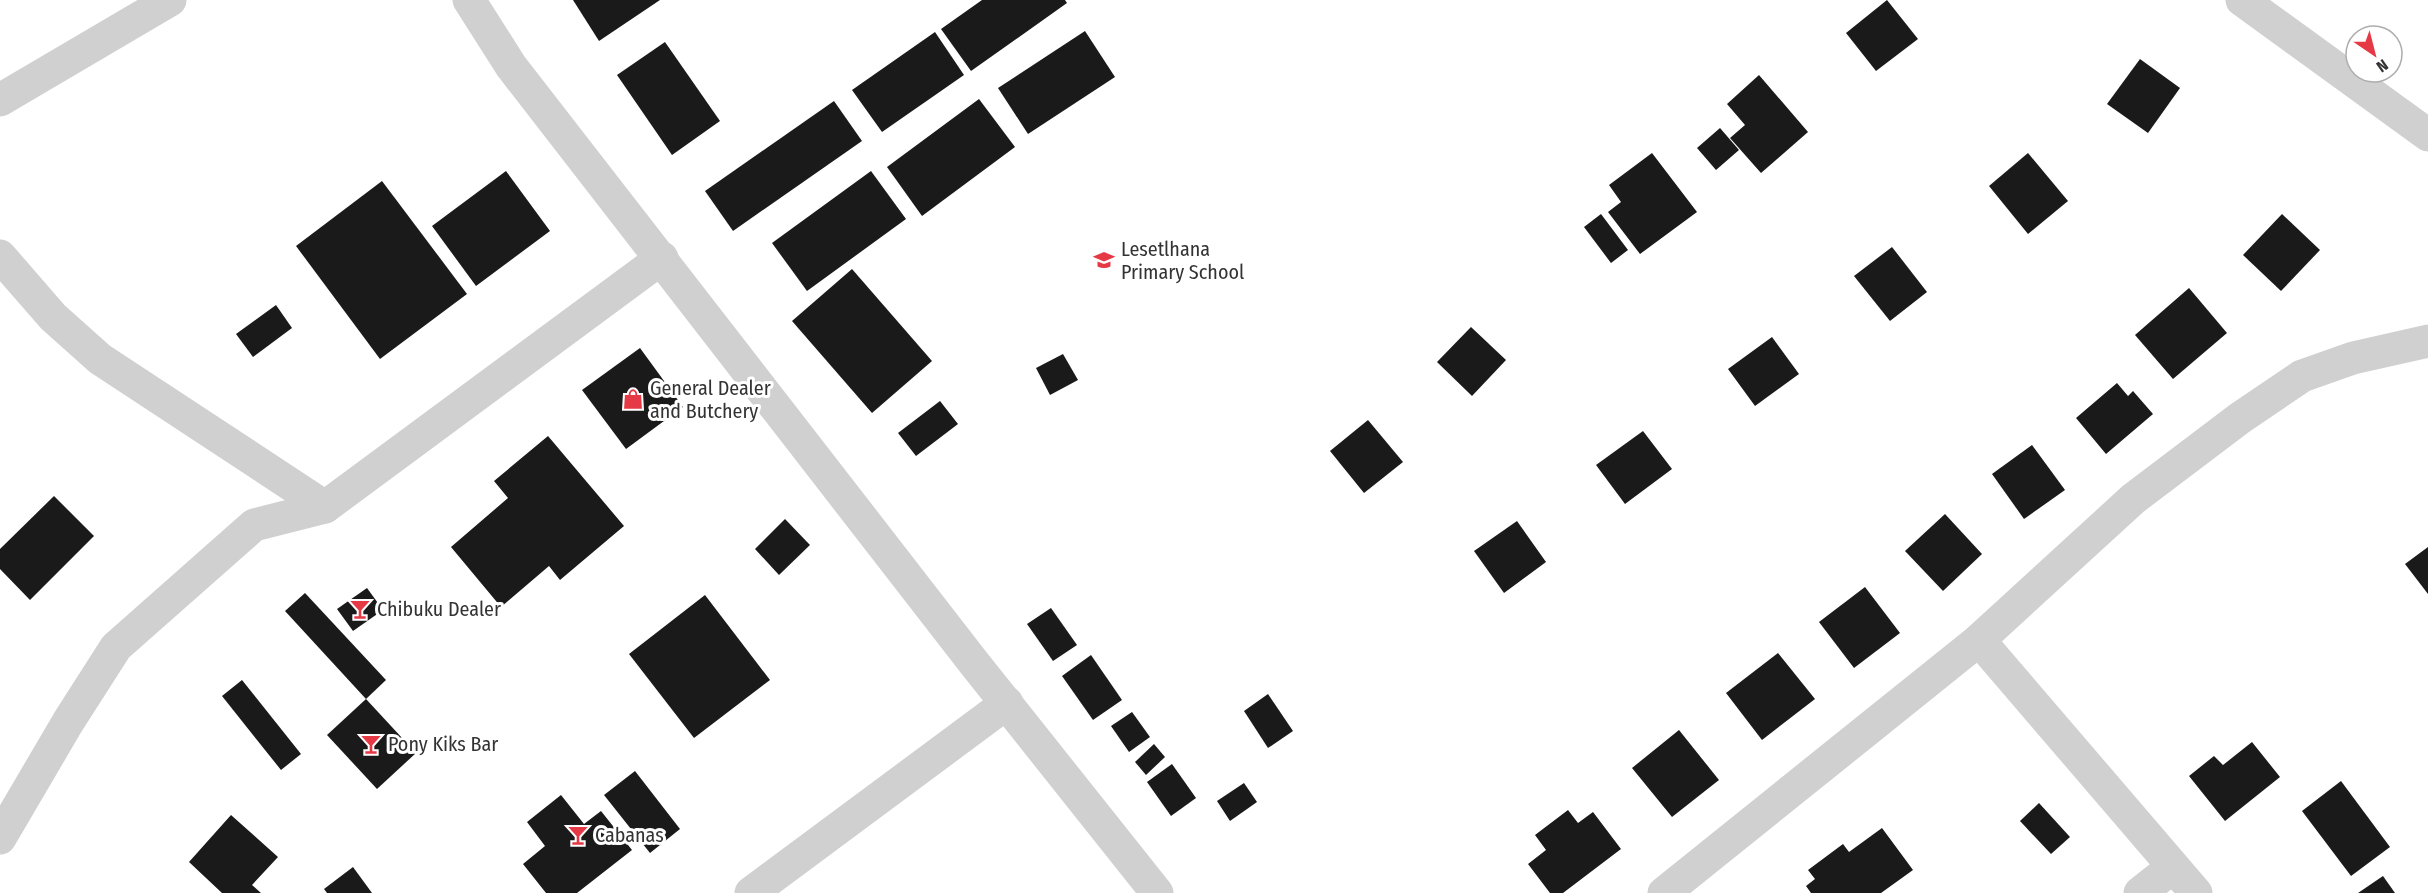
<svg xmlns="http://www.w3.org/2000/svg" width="2428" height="893" font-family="'Fira Sans Condensed',sans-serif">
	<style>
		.building { fill: #1a1a1a }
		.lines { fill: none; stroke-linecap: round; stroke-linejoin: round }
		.minor { stroke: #d0d0d0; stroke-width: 33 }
		.labels { text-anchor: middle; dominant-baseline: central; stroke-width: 6; stroke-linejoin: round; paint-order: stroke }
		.poi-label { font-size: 20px; fill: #333; stroke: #fff; text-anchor: start }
	</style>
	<rect width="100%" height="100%" fill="#fff"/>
	<g class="building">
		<polygon points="573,0 660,0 599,41"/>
		<polygon points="982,0 1065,0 1067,3 971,71 941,29"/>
		<polygon points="1887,0 1918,39 1876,71 1846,33"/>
		<polygon points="1085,31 1115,77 1028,134 998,88"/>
		<polygon points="935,32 964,75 882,132 852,90"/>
		<polygon points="665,42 720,121 672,155 617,75"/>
		<polygon points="2140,59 2180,88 2148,133 2107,104"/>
		<polygon points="1759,75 1808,132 1761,173 1730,138 1745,125 1727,104"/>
		<polygon points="979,99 1015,147 922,216 887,167"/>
		<polygon points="834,101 862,141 733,231 705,191"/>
		<polygon points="1720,128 1739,150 1716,170 1697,148"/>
		<polygon points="1652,153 1697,212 1640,254 1608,212 1621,202 1609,185"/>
		<polygon points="2028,153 2068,201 2028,234 1989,186"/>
		<polygon points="506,171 550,231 476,286 432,226"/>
		<polygon points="871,171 906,219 807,291 772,243"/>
		<polygon points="382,181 467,294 380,359 296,246"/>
		<polygon points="1601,214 1628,250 1611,263 1584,227"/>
		<polygon points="2282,214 2320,250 2281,291 2243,255"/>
		<polygon points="1892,247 1927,292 1890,321 1854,276"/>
		<polygon points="852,269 932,361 872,413 792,321"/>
		<polygon points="2189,288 2227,333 2173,379 2135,335"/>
		<polygon points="276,305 292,328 253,357 236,334"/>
		<polygon points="1471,327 1506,360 1472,396 1437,362"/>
		<polygon points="1772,337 1799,374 1755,406 1728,369"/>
		<polygon points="640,348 683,407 626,449 582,390"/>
		<polygon points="1063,354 1078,380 1050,395 1036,368"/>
		<polygon points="2117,383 2128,396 2133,391 2153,414 2106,454 2076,418"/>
		<polygon points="940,401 958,424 916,456 898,433"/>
		<polygon points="1368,420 1403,462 1364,493 1330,451"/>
		<polygon points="1643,431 1672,469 1625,504 1596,465"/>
		<polygon points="548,436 624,526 560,580 549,566 501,607 451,547 508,498 494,481"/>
		<polygon points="2032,445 2065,490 2024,519 1992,474"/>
		<polygon points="54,496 94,536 30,600 0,569 0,549"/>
		<polygon points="1945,514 1982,554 1943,591 1905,551"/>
		<polygon points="785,519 810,545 779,575 755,549"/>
		<polygon points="1517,521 1546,562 1504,593 1474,551"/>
		<polygon points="2428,547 2428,594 2405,564"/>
		<polygon points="1865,587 1900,633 1854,668 1819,622"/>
		<polygon points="367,588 383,610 353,631 337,609"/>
		<polygon points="305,593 386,680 366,699 285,611"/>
		<polygon points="705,595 770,680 694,738 629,654"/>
		<polygon points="1051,608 1077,645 1053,661 1027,624"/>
		<polygon points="1778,653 1815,699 1762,740 1726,693"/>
		<polygon points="1091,655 1122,700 1093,720 1062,676"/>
		<polygon points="242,680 301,754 281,770 222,696"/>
		<polygon points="1268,694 1293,731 1268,748 1244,711"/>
		<polygon points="366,699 416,753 377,789 327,735"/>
		<polygon points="1132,712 1150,737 1129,752 1111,726"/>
		<polygon points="1679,730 1719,780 1672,817 1632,768"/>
		<polygon points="2252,742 2280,777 2225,821 2189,776 2214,756 2223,765"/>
		<polygon points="1154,744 1165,757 1146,775 1135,762"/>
		<polygon points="1172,764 1196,798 1171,816 1147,782"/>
		<polygon points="635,771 680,829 650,853 604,795"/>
		<polygon points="2341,781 2390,847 2351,876 2302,811"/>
		<polygon points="1244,783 1257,802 1230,821 1217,801"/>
		<polygon points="561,795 584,824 601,811 632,850 577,893 546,893 523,864 545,846 527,822"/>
		<polygon points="2039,803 2070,837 2051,854 2020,821"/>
		<polygon points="1568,810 1578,823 1593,812 1621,849 1563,893 1550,893 1528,864 1546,850 1535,835"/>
		<polygon points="231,815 278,857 252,885 261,893 222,893 189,862"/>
		<polygon points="1882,828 1913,870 1881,893 1811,893 1806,886 1815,879 1808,870 1843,844 1849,852"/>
		<polygon points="353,867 372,893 327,893 324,889"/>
		<polygon points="2383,876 2395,893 2358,893"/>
	</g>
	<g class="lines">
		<g class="minor">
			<polyline points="469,0 511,66 974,663 1157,893"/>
			<polyline points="2242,0 2428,135"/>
			<polyline points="0,100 170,0"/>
			<polyline points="0,256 53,317 100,359 325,507 662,258"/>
			<polyline points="1979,640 2196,893"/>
			<polyline points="0,838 68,722 116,647 254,525 325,507"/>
			<polyline points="751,893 1007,703"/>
			<polyline points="1664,893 1979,640 2133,499 2240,418 2302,376 2353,358 2428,341"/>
			<polyline points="2140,893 2173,867"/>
		</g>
	</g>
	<defs>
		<g id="school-bare" transform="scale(1.62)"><path d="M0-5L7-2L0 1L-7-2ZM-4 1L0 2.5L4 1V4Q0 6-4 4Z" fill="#e63946" stroke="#fff" stroke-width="2.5" paint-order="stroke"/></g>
		<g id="shop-bare" transform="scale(1.62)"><path d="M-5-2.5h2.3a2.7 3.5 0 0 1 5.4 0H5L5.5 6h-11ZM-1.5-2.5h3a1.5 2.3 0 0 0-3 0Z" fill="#e63946" stroke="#fff" stroke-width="2.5" paint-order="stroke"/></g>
		<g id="bar-bare" transform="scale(1.62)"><path d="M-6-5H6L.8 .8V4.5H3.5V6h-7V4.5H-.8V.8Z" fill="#e63946" stroke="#fff" stroke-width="2.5" paint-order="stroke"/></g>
	</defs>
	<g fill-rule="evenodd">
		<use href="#school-bare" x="1104" y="260"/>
		<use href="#shop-bare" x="633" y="399"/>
		<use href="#bar-bare" x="360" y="609"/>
		<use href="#bar-bare" x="371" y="744"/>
		<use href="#bar-bare" x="578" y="835"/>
	</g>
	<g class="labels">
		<g class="poi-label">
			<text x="1121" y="249">Lesetlhana<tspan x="1121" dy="23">Primary School</tspan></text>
			<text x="650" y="388">General Dealer<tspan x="650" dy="23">and Butchery</tspan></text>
			<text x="377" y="609">Chibuku Dealer</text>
			<text x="388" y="744">Pony Kiks Bar</text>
			<text x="595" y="835">Cabanas</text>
		</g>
	</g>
	<g transform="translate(2374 54) rotate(145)"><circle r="28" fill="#ffffff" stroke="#adadad" stroke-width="1.5"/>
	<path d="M0-4.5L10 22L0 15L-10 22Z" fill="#e63946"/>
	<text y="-9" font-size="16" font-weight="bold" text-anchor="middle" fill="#333333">N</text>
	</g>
</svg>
